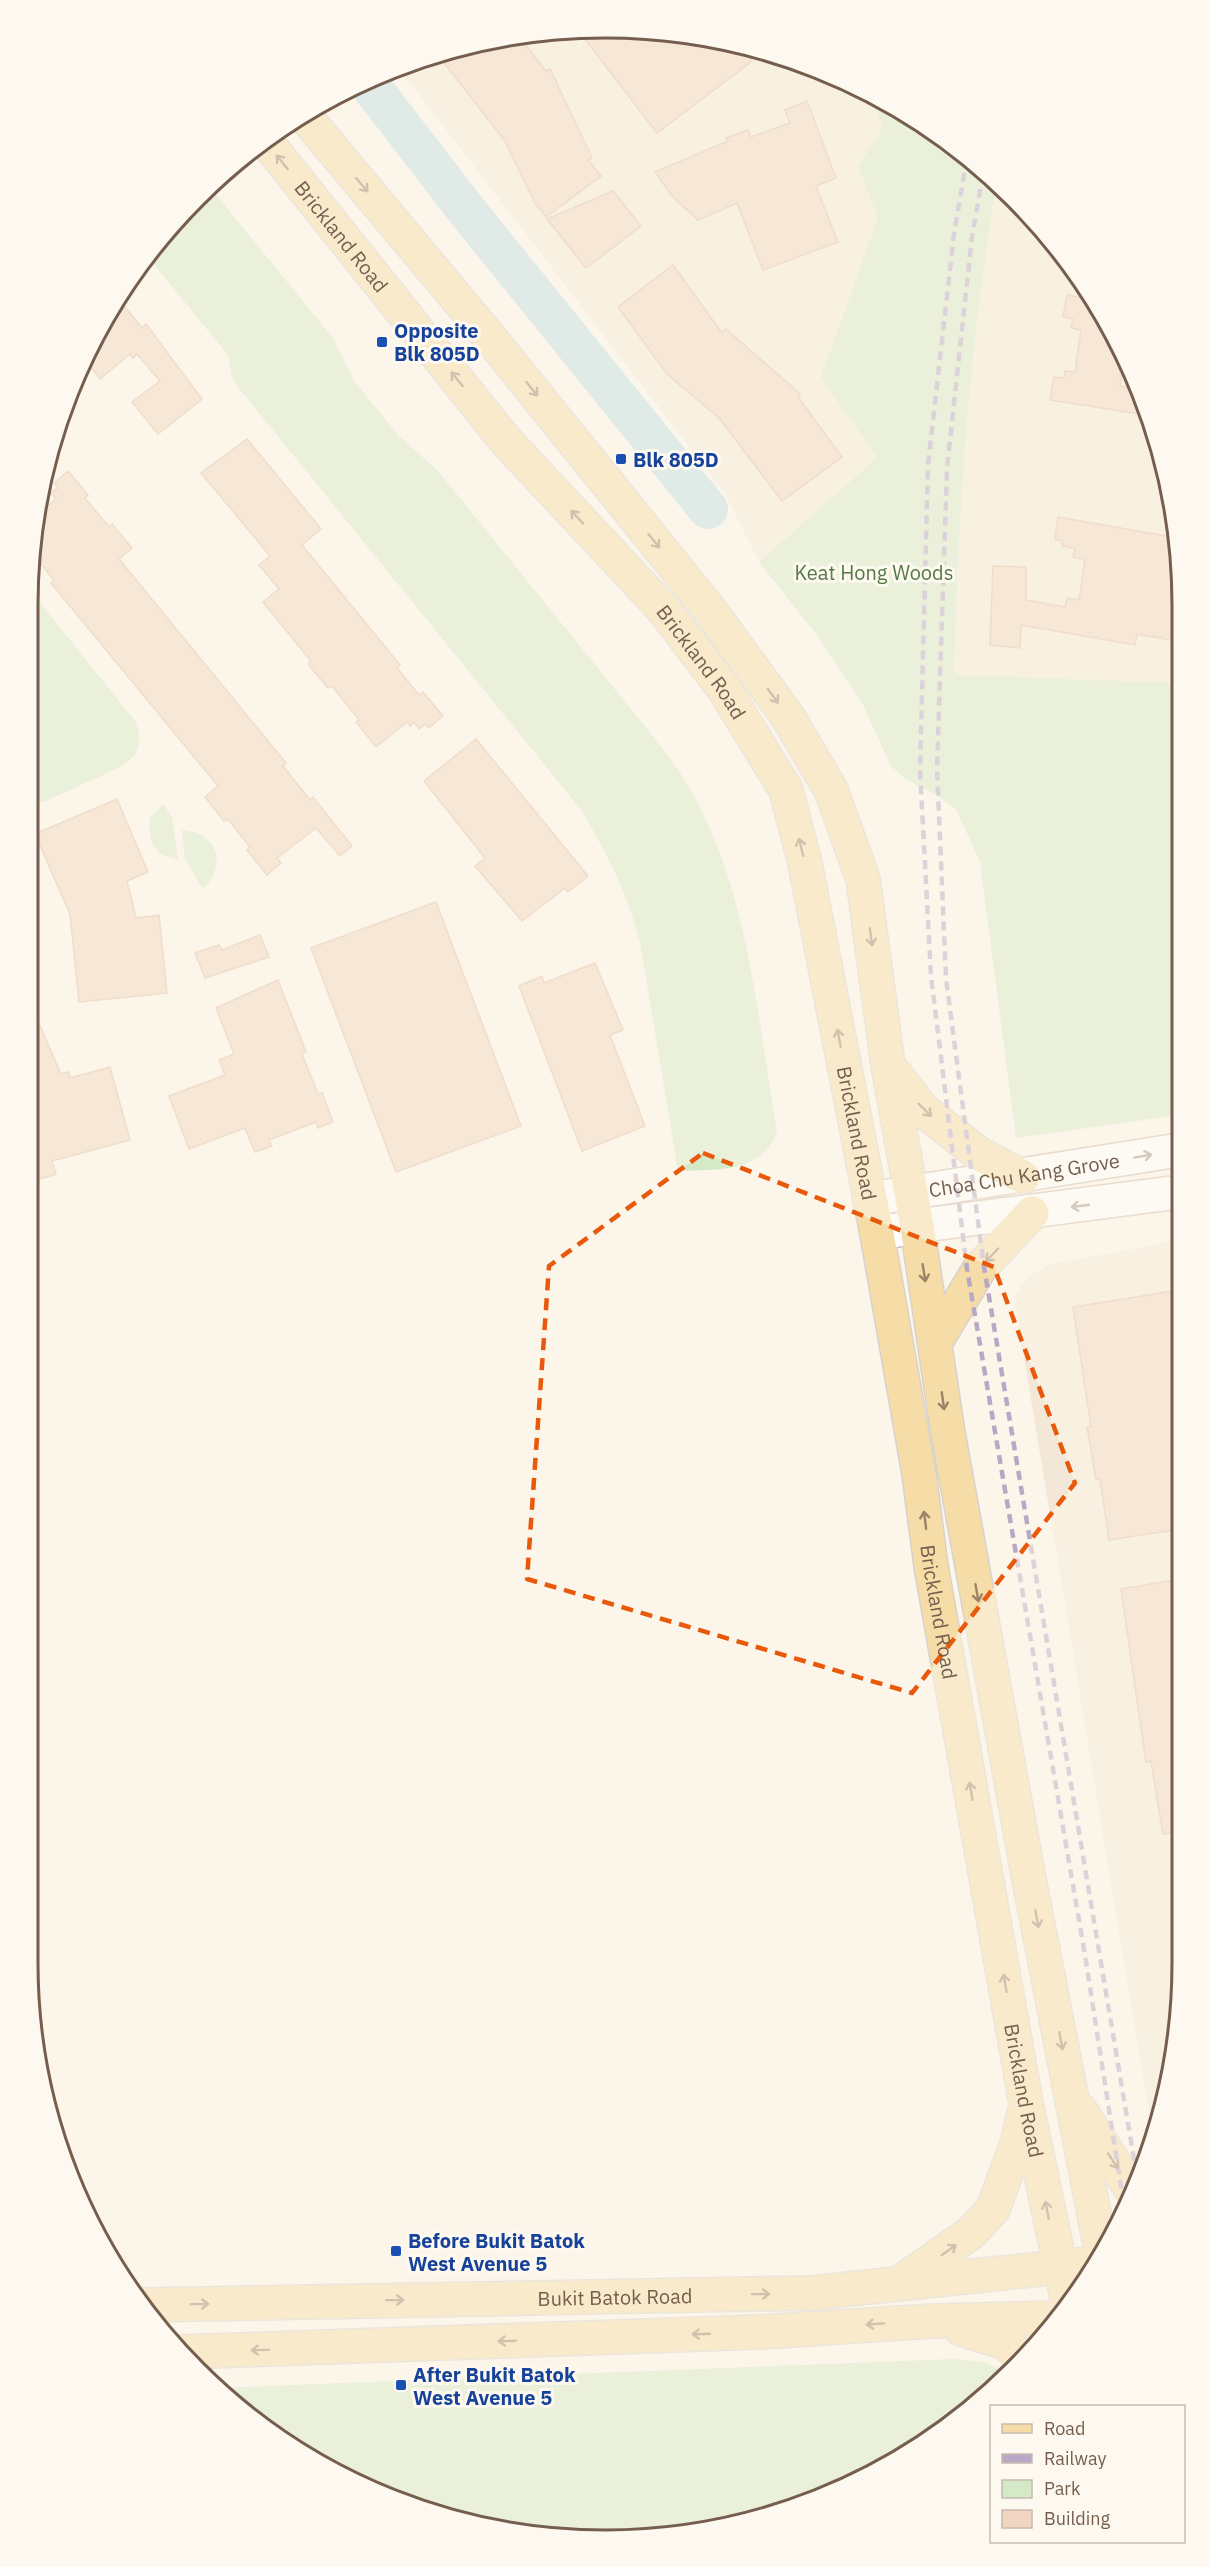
<svg xmlns="http://www.w3.org/2000/svg" width="1209" height="2567" font-family="'IBM Plex Sans',sans-serif">
	<style>
		.residential { fill: #f3e8d8 }
		.green { fill: #d4e9c8 }
		.lines { fill: none; stroke-linecap: round; stroke-linejoin: round }
		.river { stroke: #bedde5; stroke-width: 40 }
		.building { fill: #f0d6c2; stroke: #e2bea4; stroke-width: 1.5 }
		.secondary-casing { stroke: #d0bead; stroke-width: 36 }
		.primary-casing { stroke: #d8d2cd; stroke-width: 36 }
		.secondary { stroke: #fff; stroke-width: 33 }
		.primary { stroke: #f6dca6; stroke-width: 33 }
		.rail { stroke: #b9a7c6; stroke-width: 4.5; stroke-dasharray: 9 6; stroke-linecap: butt }
		.oneway { stroke: #9c8468 }
		.oneway2 { stroke: #a5968c }
		.marked { fill: none; stroke: #e8590c; stroke-width: 4.5; stroke-dasharray: 12 8; stroke-linejoin: round }
		.transit-dot { fill: #1a4fb4; stroke: #fef9f0; stroke-width: 2 }
		.labels { text-anchor: middle; dominant-baseline: central; stroke-width: 6; stroke-linejoin: round; paint-order: stroke }
		.street-label { font-size: 20px; fill: #755e4e; stroke: #fef9f0 }
		.transit-label { font-size: 20px; font-weight: bold; fill: #164399; stroke: #fef9f0; text-anchor: start }
		.park-label { font-size: 20px; fill: #547a46; stroke: #fef9f0 }
		.rim { fill: none; stroke: #755e4e; stroke-width: 3 }
	</style>
	<rect width="100%" height="100%" fill="#fcf5ea"/>
	<g class="residential">
		<polygon points="605,27 718,38 826,71 872,98 883,127 858,166 878,218 821,377 877,458 759,562 726,495 398,67 492,38"/>
		<polygon points="996,186 1062,253 1138,383 1177,529 1178,683 954,676 960,511 967,407 986,246"/>
		<polygon points="1179,1240 1182,1963 1171,2076 1153,2136 1014,1297 1027,1278 1048,1265"/>
	</g>
	<g class="green">
		<path d="M872,98L956,146L996,186C969,348 958,511 954,675L1178,683L1179,1115L1016,1138L980,862L956,809L936,795L904,778L891,766L863,705L819,638L759,562L877,458L821,377L878,218L858,166L883,127Z"/>
		<path d="M209,186L333,338L355,382L399,436L438,471L652,735C662,750 675,764 684,779C748,881 757,1016 777,1132C761,1174 716,1169 678,1171L640,943C628,894 607,854 582,811L238,387L232,377L228,355L147,256L196,196Z"/>
		<path d="M29,589L135,721C150,758 122,766 94,779C78,786 62,794 46,801L33,803L27,801Z"/>
		<path d="M163,804L172,817L178,859C154,857 147,840 150,818Z"/>
		<path d="M182,830C219,833 227,865 203,889L185,860Z"/>
		<polygon points="954,2359 985,2362 1007,2373 956,2421 860,2480 680,2535 491,2529 315,2462 223,2396 216,2388"/>
	</g>
	<g class="lines">
		<polyline class="river" points="366,80 467,211 708,509"/>
	</g>
	<g class="building">
		<polygon points="605,27 717,38 739,45 752,61 657,133 578,30"/>
		<polygon points="518,35 546,71 550,69 592,158 588,160 601,176 546,217 535,203 505,141 441,59 453,50 492,38"/>
		<polygon points="807,101 836,178 816,186 838,242 763,270 737,203 698,220 672,196 655,172 728,141 726,138 748,130 751,137 790,123 785,110"/>
		<polygon points="613,191 641,226 586,268 547,219"/>
		<polygon points="673,265 722,333 726,329 800,394 798,397 842,457 782,501 719,418 667,374 618,307"/>
		<polygon points="1067,295 1089,299 1109,333 1107,346 1117,348 1124,360 1120,386 1139,389 1146,415 1050,400 1054,377 1064,378 1065,371 1075,372 1081,330 1071,328 1073,319 1063,317"/>
		<polygon points="117,297 142,328 146,324 202,399 158,434 132,402 160,381 137,354 133,358 130,354 100,379 84,359"/>
		<polygon points="247,439 321,529 302,545 400,665 397,668 419,695 423,692 443,716 429,728 425,724 419,729 414,722 410,726 407,722 376,747 356,722 359,720 332,686 328,688 308,664 311,661 263,602 279,589 259,565 270,556 201,473"/>
		<polygon points="68,471 88,495 85,498 109,527 112,524 132,548 119,559 286,763 283,766 310,800 313,797 352,846 340,856 316,828 277,858 281,863 267,875 247,850 250,847 228,819 224,821 205,797 218,786 51,583 54,580 32,553 36,516 56,499 51,493 58,488 54,483"/>
		<polygon points="1058,517 1177,538 1177,641 1137,634 1135,645 1021,625 1020,648 990,645 993,566 1026,567 1026,600 1065,607 1067,598 1079,600 1085,559 1073,557 1075,549 1062,546 1062,541 1055,539"/>
		<polygon points="476,739 588,876 568,892 565,888 522,921 475,866 485,858 424,781"/>
		<polygon points="117,799 148,872 127,881 136,918 159,915 167,993 79,1002 70,914 35,834"/>
		<polygon points="436,902 521,1126 396,1172 311,948"/>
		<polygon points="260,935 269,957 205,978 195,953 219,945 222,950"/>
		<polygon points="595,963 623,1030 610,1035 645,1126 582,1151 519,986 542,976 544,983"/>
		<polygon points="278,980 306,1052 302,1054 318,1094 322,1093 333,1122 318,1128 316,1122 269,1140 272,1146 255,1152 245,1128 189,1149 169,1096 225,1075 219,1060 234,1054 216,1008"/>
		<polygon points="27,996 61,1074 69,1072 70,1078 110,1067 130,1140 52,1161 56,1174 30,1182 27,1170 27,1083 36,1081 27,1059"/>
		<polygon points="1180,1290 1180,1529 1109,1540 1100,1479 1096,1479 1087,1427 1091,1427 1073,1307"/>
		<polygon points="1181,1579 1182,1832 1163,1834 1151,1761 1146,1762 1121,1589"/>
	</g>
	<g class="lines">
		<g class="secondary-casing">
			<g id="secondary">
				<path id="s1" d="M870,1199L1179,1150"/>
				<polyline points="877,1234 917,1226 1179,1192"/>
			</g>
		</g>
		<g class="primary-casing">
			<g id="primary">
				<polyline points="303,114 495,344 709,609 788,717 831,790 863,879 888,1065 917,1226 948,1433 1028,1874 1100,2244"/>
				<path id="s2" d="M265,140L506,441L664,610L724,689L786,790L805,863L877,1234L919,1474L931,1566L1026,2103L1067,2298"/>
				<polyline points="891,1069 924,1111 979,1154 1023,1177"/>
				<polyline points="935,1343 980,1268 1032,1213"/>
				<polyline points="1080,2110 1133,2192"/>
				<polyline points="904,2280 972,2232 993,2209 1017,2144 1024,2113"/>
				<path id="s3" d="M141,2305L811,2293L1088,2264"/>
				<polyline points="961,2329 1003,2342 1023,2358"/>
				<polyline points="181,2352 760,2332 933,2321 1054,2318"/>
			</g>
		</g>
		<use href="#secondary" class="secondary"/>
		<use href="#primary" class="primary"/>
		<g class="rail">
			<polyline points="967,158 954,234 928,465 920,770 931,976 967,1269 1085,1955 1124,2206"/>
			<polyline points="983,174 972,237 947,468 937,768 946,979 984,1267 1138,2183"/>
		</g>
	</g>
	<defs><path id="oneway-shaft" d="M-6 0H5M1.5-3L5.5 0L1.5 3" fill="none" stroke-width="1.6" stroke-linecap="round" stroke-linejoin="round" transform="scale(1.5)"/></defs>
	<g class="oneway">
		<use href="#oneway-shaft" transform="translate(282 162) rotate(-129)"/>
		<use href="#oneway-shaft" transform="translate(362 185) rotate(50)"/>
		<use href="#oneway-shaft" transform="translate(457 379) rotate(-129)"/>
		<use href="#oneway-shaft" transform="translate(532 389) rotate(51)"/>
		<use href="#oneway-shaft" transform="translate(577 517) rotate(-133)"/>
		<use href="#oneway-shaft" transform="translate(654 541) rotate(51)"/>
		<use href="#oneway-shaft" transform="translate(773 696) rotate(54)"/>
		<use href="#oneway-shaft" transform="translate(801 847) rotate(-104)"/>
		<use href="#oneway-shaft" transform="translate(871 937) rotate(82)"/>
		<use href="#oneway-shaft" transform="translate(839 1038) rotate(-101)"/>
		<use href="#oneway-shaft" transform="translate(925 1110) rotate(44)"/>
		<use href="#oneway-shaft" transform="translate(992 1255) rotate(134)"/>
		<use href="#oneway-shaft" transform="translate(924 1273) rotate(81)"/>
		<use href="#oneway-shaft" transform="translate(943 1401) rotate(82)"/>
		<use href="#oneway-shaft" transform="translate(925 1520) rotate(-97)"/>
		<use href="#oneway-shaft" transform="translate(977 1593) rotate(80)"/>
		<use href="#oneway-shaft" transform="translate(971 1791) rotate(-100)"/>
		<use href="#oneway-shaft" transform="translate(1037 1919) rotate(79)"/>
		<use href="#oneway-shaft" transform="translate(1005 1983) rotate(-100)"/>
		<use href="#oneway-shaft" transform="translate(1061 2041) rotate(79)"/>
		<use href="#oneway-shaft" transform="translate(1113 2161) rotate(57)"/>
		<use href="#oneway-shaft" transform="translate(1047 2210) rotate(-101)"/>
		<use href="#oneway-shaft" transform="translate(949 2250) rotate(-36)"/>
		<use href="#oneway-shaft" transform="translate(761 2294) rotate(-1)"/>
		<use href="#oneway-shaft" transform="translate(395 2300) rotate(-1)"/>
		<use href="#oneway-shaft" transform="translate(200 2304) rotate(-1)"/>
		<use href="#oneway-shaft" transform="translate(875 2324) rotate(176)"/>
		<use href="#oneway-shaft" transform="translate(701 2334) rotate(178)"/>
		<use href="#oneway-shaft" transform="translate(507 2341) rotate(178)"/>
		<use href="#oneway-shaft" transform="translate(260 2350) rotate(179)"/>
	</g>
	<g class="oneway2">
		<use href="#oneway-shaft" transform="translate(1143 1156) rotate(-10)"/>
		<use href="#oneway-shaft" transform="translate(1080 1206) rotate(172)"/>
	</g>
	<path d="M0 0H1209V2567H0ZM703,1153L994,1267L1075,1483L912,1693L527,1579L549,1266Z" fill="#fcf5ea" fill-opacity=".55" fill-rule="evenodd"/>
	<path class="marked" d="M703,1153L994,1267L1075,1483L912,1693L527,1579L549,1266Z"/>
	<g class="transit-dot">
		<rect x="376" y="336" width="12" height="12" rx="3"/>
		<rect x="615" y="453" width="12" height="12" rx="3"/>
		<rect x="390" y="2245" width="12" height="12" rx="3"/>
		<rect x="395" y="2379" width="12" height="12" rx="3"/>
	</g>
	<g class="labels">
		<g class="street-label">
			<text stroke="none"><textPath href="#s2" startOffset="123">Brickland Road</textPath></text>
			<text stroke="none"><textPath href="#s2" startOffset="681">Brickland Road</textPath></text>
			<text stroke="none"><textPath href="#s2" startOffset="1185">Brickland Road</textPath></text>
			<text stroke="none"><textPath href="#s1" startOffset="156">Choa Chu Kang Grove</textPath></text>
			<text stroke="none"><textPath href="#s2" startOffset="1671">Brickland Road</textPath></text>
			<text stroke="none"><textPath href="#s2" startOffset="2157">Brickland Road</textPath></text>
			<text stroke="none"><textPath href="#s3" startOffset="474">Bukit Batok Road</textPath></text>
		</g>
		<g class="transit-label">
			<text x="394" y="330">Opposite<tspan x="394" dy="23">Blk 805D</tspan></text>
			<text x="633" y="459">Blk 805D</text>
			<text x="408" y="2240">Before Bukit Batok<tspan x="408" dy="23">West Avenue 5</tspan></text>
			<text x="413" y="2374">After Bukit Batok<tspan x="413" dy="23">West Avenue 5</tspan></text>
		</g>
		<g class="park-label">
			<text x="874" y="572">Keat Hong Woods</text>
		</g>
	</g>
	<path d="M0 0H1209V2567H0ZM605 38H605A567 567 0 0 1 1172 605V1963A567 567 0 0 1 605 2530H605A567 567 0 0 1 38 1963V605A567 567 0 0 1 605 38Z" fill="#fef9f0" fill-rule="evenodd"/>
	<path class="rim" d="M605 38H605A567 567 0 0 1 1172 605V1963A567 567 0 0 1 605 2530H605A567 567 0 0 1 38 1963V605A567 567 0 0 1 605 38Z"/>
	<rect x="990" y="2405" width="195" height="138" fill="#fef9f0" stroke="#c7bbaf" stroke-width="1.5"/>
	<rect x="1002" y="2424" width="30" height="9" fill="#f6dca6" stroke="#c7bbaf" stroke-width="1.5"/>
	<text x="1044" y="2435" font-size="18" fill="#755e4e">Road</text>
	<rect x="1002" y="2454" width="30" height="9" fill="#b9a7c6" stroke="#c7bbaf" stroke-width="1.5"/>
	<text x="1044" y="2465" font-size="18" fill="#755e4e">Railway</text>
	<rect x="1002" y="2480" width="30" height="18" fill="#d4e9c8" stroke="#c7bbaf" stroke-width="1.5"/>
	<text x="1044" y="2495" font-size="18" fill="#755e4e">Park</text>
	<rect x="1002" y="2510" width="30" height="18" fill="#f0d6c2" stroke="#c7bbaf" stroke-width="1.5"/>
	<text x="1044" y="2525" font-size="18" fill="#755e4e">Building</text>
</svg>
